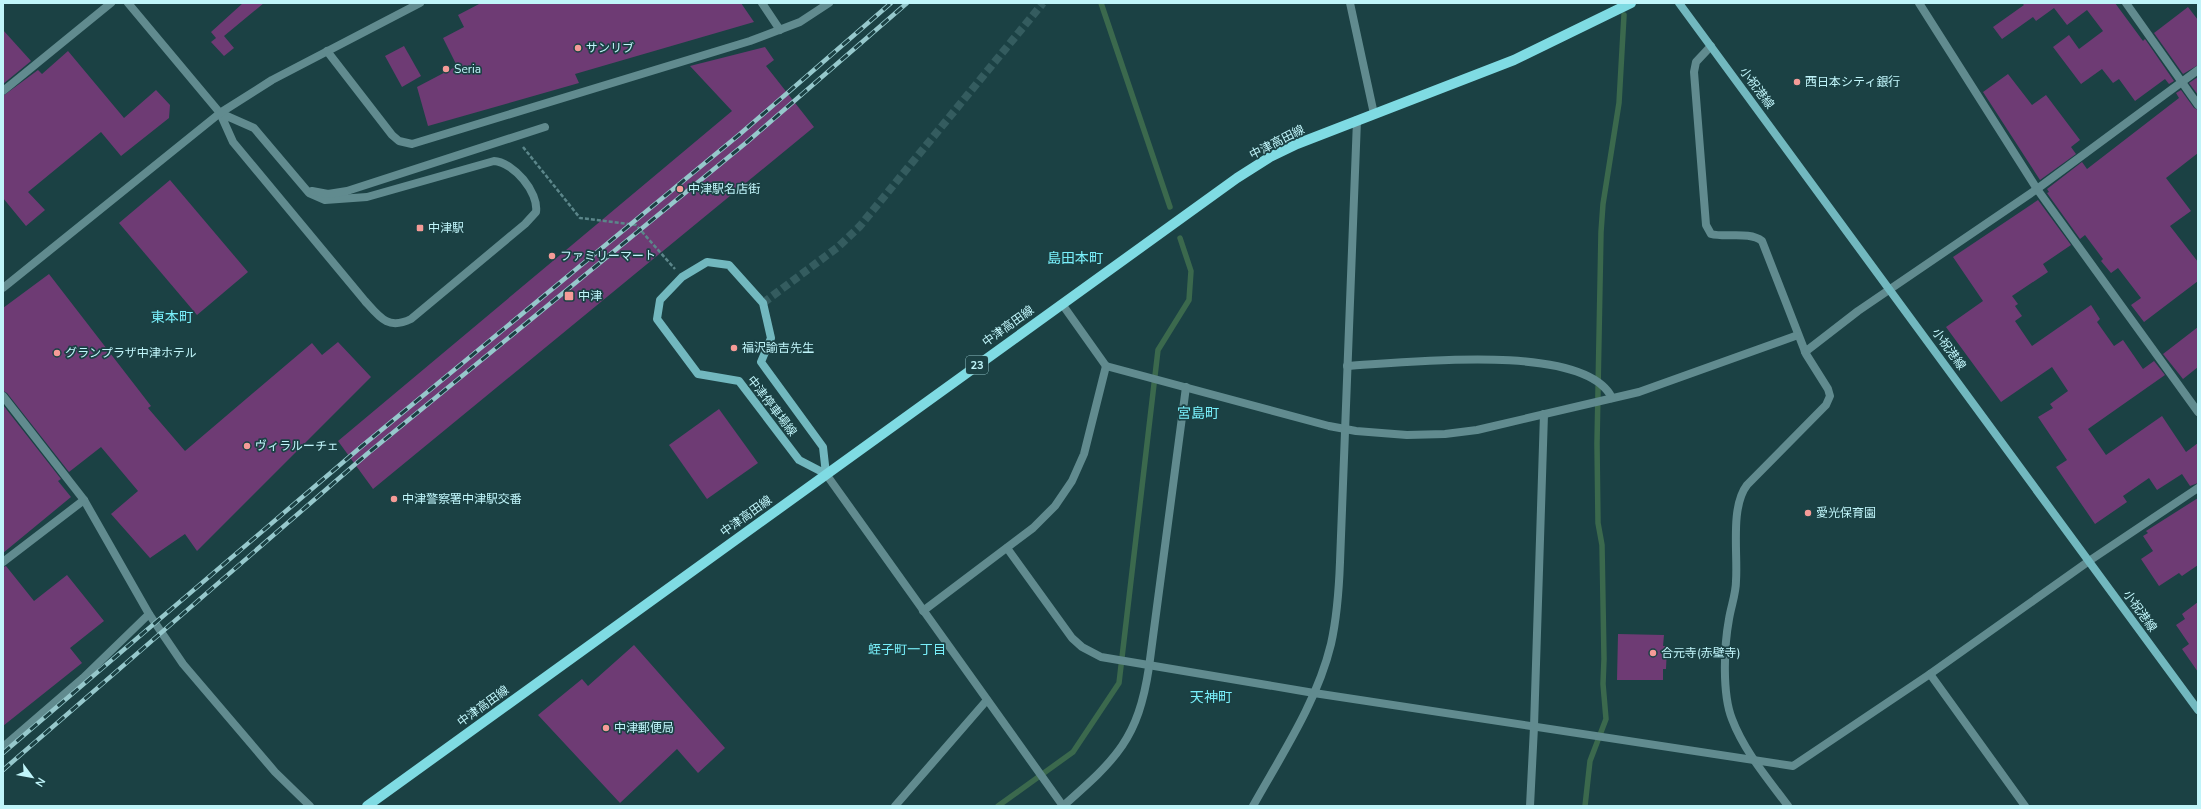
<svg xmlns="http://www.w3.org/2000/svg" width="2201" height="809" font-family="'Nunito Sans','Noto Sans JP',sans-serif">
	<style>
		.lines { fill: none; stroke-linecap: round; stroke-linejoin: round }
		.stream { stroke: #3b694d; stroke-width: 5.5 }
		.building { fill: #6e3b74 }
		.pedestrian-tunnel { stroke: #345c5f; stroke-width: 8; stroke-dasharray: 8 4; stroke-linecap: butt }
		.path { stroke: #5b868a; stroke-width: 2.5; stroke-dasharray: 4 2; stroke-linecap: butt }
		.service { stroke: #618b8f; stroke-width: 8 }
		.minor { stroke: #618b8f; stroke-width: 8 }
		.tertiary { stroke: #618b8f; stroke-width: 8 }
		.secondary { stroke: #72b8bf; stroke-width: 8 }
		.primary { stroke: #7fdbe3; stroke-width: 10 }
		.rail-casing { stroke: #96c8cc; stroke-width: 4.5 }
		.rail { stroke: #1b4144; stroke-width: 3; stroke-dasharray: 9; stroke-linecap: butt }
		.poi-dot { fill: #f59b97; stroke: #1b4144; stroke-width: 1.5 }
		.labels { text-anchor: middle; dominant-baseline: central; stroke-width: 3.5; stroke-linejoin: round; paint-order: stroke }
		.shield { fill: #1b4144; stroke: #8ebfc3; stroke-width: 1 }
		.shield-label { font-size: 11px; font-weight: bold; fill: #c0f5fa }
		.poi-label { font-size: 12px; fill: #c0f5fa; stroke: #1b4144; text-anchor: start }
		.street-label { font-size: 12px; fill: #c0f5fa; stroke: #1b4144 }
		.neighbourhood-label { font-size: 13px; fill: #79f0fb; stroke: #1b4144 }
		.quarter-label { font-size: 14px; fill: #79f0fb; stroke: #1b4144 }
	</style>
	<rect width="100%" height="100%" fill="#1b4144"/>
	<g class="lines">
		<g class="stream">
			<polyline points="1101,3 1170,207"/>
			<polyline points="998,806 1073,752 1119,683 1158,350 1189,300 1191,271 1180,238"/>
			<polyline points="1585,806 1590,761 1606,719 1603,684 1604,659 1602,545 1598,523 1597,444 1601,232 1603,204 1619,103 1624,15"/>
		</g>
	</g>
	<g class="building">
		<polygon points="243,3 264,3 224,36 234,48 224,56 211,42 216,38 211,32"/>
		<polygon points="481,3 741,3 754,22 575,74 579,83 428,126 417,87 457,66 443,38 464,27 458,15"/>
		<polygon points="2022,3 2115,3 2143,41 2145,39 2174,81 2169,84 2165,79 2135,101 2119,79 2113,83 2102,69 2081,84 2053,47 2069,35 2079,49 2103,31 2087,10 2067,25 2054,8 2036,21 2033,17 2002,39 1993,27 2024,5"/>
		<polygon points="2188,7 2198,20 2198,65 2183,74 2154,33"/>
		<polygon points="3,30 31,61 3,84"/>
		<polygon points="404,46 421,76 402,87 385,56"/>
		<polygon points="765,47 774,60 766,66 814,127 373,489 338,441 732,111 690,66"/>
		<polygon points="68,51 124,118 156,90 170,105 169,118 121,156 101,132 28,192 45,210 26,226 3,198 3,96 38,70 42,74"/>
		<polygon points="2008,74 2032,105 2046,95 2080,140 2071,147 2076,154 2040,180 1983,92"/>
		<polygon points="2198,77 2198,95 2189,83"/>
		<polygon points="2181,90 2194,108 2198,110 2198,153 2166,178 2191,211 2170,226 2198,262 2198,281 2144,322 2131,305 2141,298 2118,268 2111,273 2101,261 2103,259 2085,235 2080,239 2047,193 2049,192 2047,189 2082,162 2087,169 2179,98 2176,93"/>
		<polygon points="170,180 248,272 197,315 119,223"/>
		<polygon points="2038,200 2071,245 2043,264 2048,272 2012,296 2018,304 2015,306 2022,316 2015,321 2032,346 2091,305 2100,319 2097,322 2114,346 2123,340 2143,369 2154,361 2165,375 2088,429 2106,455 2162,416 2186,452 2198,443 2198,483 2190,486 2182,474 2157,490 2149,478 2123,496 2127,502 2095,524 2056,467 2067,460 2038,417 2053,408 2050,404 2068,391 2052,367 2001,402 1946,327 1983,301 1953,257"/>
		<polygon points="49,274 151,406 148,408 185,451 312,343 322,355 338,342 371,377 197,551 185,534 150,558 111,514 138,491 101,447 69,472 7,393 3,391 3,308"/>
		<polygon points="2198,327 2198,367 2183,379 2163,354"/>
		<polygon points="3,405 61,479 58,481 71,497 3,553"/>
		<polygon points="719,409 758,463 707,499 669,445"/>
		<polygon points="2198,498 2198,565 2182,576 2179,573 2159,586 2141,559 2153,551 2143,536 2148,533 2146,531"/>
		<polygon points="6,566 34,601 67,575 104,621 70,648 82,663 3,726 3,567"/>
		<polygon points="2198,602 2198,672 2182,649 2189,644 2176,625 2185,619 2182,614"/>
		<polygon points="1618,634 1664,635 1663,646 1667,646 1666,669 1663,669 1663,680 1617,680"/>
		<polygon points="634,645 725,748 698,773 677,749 620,803 538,715 582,679 588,686"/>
	</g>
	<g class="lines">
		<polyline class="pedestrian-tunnel" points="763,303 838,247 860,226 1043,3"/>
		<polyline class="path" points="523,147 580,218 636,225 675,269"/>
		<g class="service">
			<path d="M220,113L254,128L309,193L325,200L367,197L494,161C513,162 539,192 536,212L525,224L411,319C388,330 380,318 365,301L233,142Z"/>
			<polyline points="312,191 328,194 347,191 545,127"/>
		</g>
		<g class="minor">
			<polyline points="762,3 780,30"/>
			<polyline points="1350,3 1374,114"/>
			<polyline points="1919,3 2037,189 2198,412"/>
			<polyline points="2126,3 2198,105"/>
			<path d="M1711,46L1696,62L1694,72L1706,225L1711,234C1726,238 1749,231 1762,241L1806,354L1828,389L1830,396L1826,405L1747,485C1730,507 1738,554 1736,581C1736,594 1731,606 1729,619C1724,646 1722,694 1732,719C1744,751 1768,779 1788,806"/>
			<polyline points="327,51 392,135 399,141 412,144 750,41 800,22 829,3"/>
			<polyline points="3,91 111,3"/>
			<polyline points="1062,304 1106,366 1329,426 1356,431 1407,435 1445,434 1477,430 1639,392 1798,335"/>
			<polyline points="1805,352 1858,311 2037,189 2198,70"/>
			<path d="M1347,366C1401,363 1585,341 1612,398"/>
			<polyline points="3,396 84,500 149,614 183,664 275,772 310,806"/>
			<polyline points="1007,548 1072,638 1082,647 1101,657 1314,693 1793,766 1930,674 2089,561 2198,488"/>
			<polyline points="3,562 84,500"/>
			<polyline points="923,611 1033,528 1055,506 1072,481 1084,454 1106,366"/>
			<polyline points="1930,674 2025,806"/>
			<polyline points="3,747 83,678 149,614"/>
			<polyline points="895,806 987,700"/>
			<path d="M1063,806C1116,759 1138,740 1149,667L1186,387"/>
			<path d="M1253,806C1282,754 1317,702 1331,644C1337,617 1339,589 1340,562L1357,120"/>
			<polyline points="1530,806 1534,727 1544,414"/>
		</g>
		<g class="tertiary">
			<polyline points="128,3 220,113"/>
			<polyline points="3,288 220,113 272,80 420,3"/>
			<polyline points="826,474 1063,806"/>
		</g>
		<g class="secondary">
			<polyline points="1679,3 2198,710"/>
			<polygon points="707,262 729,265 763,303 771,338 761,362 823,447 826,474 799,460 739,381 698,374 657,319 660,300 682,277"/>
		</g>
		<polyline class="primary" points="367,806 1237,178 1270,157 1297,144 1514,60 1631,3"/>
		<g class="rail-casing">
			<g id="rail">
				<polyline points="3,753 362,446 740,134 891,3"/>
				<polyline points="3,770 367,454 747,142 907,3"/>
			</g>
		</g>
		<use href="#rail" class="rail"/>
	</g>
	<g class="poi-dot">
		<circle cx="578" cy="48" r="4"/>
		<circle cx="446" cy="69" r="4"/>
		<circle cx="1797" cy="82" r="4"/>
		<circle cx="680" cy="189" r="4"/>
		<rect x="416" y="224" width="8" height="8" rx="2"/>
		<circle cx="552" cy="256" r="4"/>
		<rect x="564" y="291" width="10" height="10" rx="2"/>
		<circle cx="734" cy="348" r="4"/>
		<circle cx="57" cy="353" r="4"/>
		<circle cx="247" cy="446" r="4"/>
		<circle cx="394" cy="499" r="4"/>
		<circle cx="1808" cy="513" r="4"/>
		<circle cx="1653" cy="653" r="4"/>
		<circle cx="606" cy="728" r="4"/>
	</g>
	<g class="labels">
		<rect class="shield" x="966" y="356" width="22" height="18" rx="3"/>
		<g class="shield-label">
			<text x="977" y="365">23</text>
		</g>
		<g class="poi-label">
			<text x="586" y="48">サンリブ</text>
			<text x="454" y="69">Seria</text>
			<text x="1805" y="82">西日本シティ銀行</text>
			<text x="688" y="189">中津駅名店街</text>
			<text x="428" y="228">中津駅</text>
			<text x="560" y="256">ファミリーマート</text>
			<text x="578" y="296">中津</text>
			<text x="742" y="348">福沢諭吉先生</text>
			<text x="65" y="353">グランプラザ中津ホテル</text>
			<text x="255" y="446">ヴィラルーチェ</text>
			<text x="402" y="499">中津警察署中津駅交番</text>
			<text x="1816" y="513">愛光保育園</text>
			<text x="1661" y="653">合元寺(赤壁寺)</text>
			<text x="614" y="728">中津郵便局</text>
		</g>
		<g class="street-label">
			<text transform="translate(1757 88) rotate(53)">小祝港線</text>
			<text transform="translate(1277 142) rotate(-27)">中津高田線</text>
			<text transform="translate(1008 326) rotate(-36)">中津高田線</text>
			<text transform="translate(1949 349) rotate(54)">小祝港線</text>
			<text transform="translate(772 406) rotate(52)">中津停車場線</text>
			<text transform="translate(746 516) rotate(-36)">中津高田線</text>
			<text transform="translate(2140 611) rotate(54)">小祝港線</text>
			<text transform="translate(483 706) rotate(-36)">中津高田線</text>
		</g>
		<g class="neighbourhood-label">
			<text x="907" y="650">蛭子町一丁目</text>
		</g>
		<g class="quarter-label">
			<text x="1075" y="258">島田本町</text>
			<text x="172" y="317">東本町</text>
			<text x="1198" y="413">宮島町</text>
			<text x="1211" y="697">天神町</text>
		</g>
	</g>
	<rect width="2201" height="809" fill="none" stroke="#c0f5fa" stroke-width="8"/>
	<g transform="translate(32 777) rotate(122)" stroke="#1b4144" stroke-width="3" paint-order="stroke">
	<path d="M0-3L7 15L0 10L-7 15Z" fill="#c0f5fa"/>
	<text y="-6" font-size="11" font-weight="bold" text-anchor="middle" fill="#c0f5fa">N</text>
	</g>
</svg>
